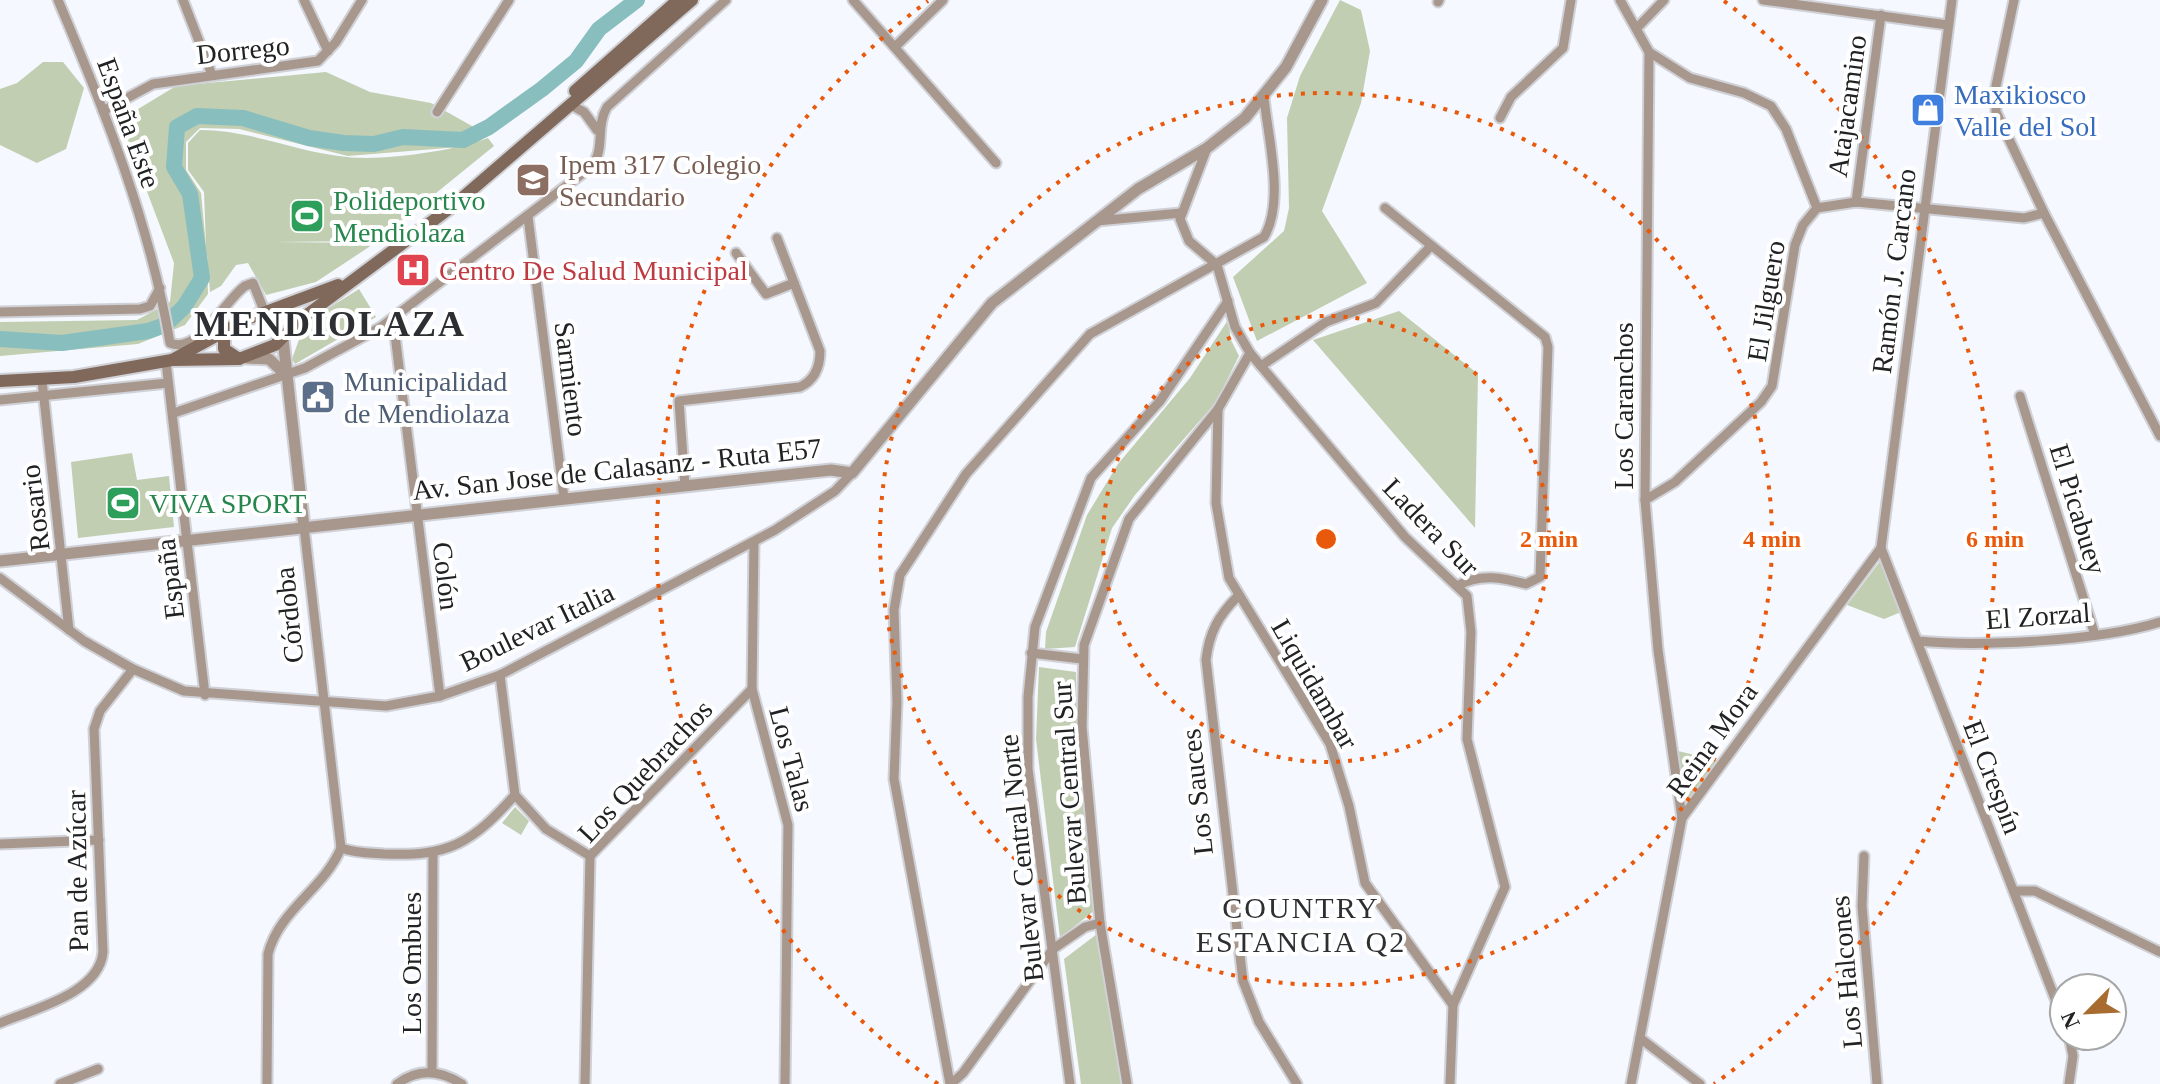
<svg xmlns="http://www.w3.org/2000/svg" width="2160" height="1084" font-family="'Times New Roman',serif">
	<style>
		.green { fill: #c1ceb1 }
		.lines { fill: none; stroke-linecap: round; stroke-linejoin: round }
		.river { stroke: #88bebe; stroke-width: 16 }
		.minor-casing { stroke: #cfd1d7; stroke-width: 13 }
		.tertiary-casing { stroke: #cfd1d7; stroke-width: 15 }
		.secondary-casing { stroke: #cfd1d7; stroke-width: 16 }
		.minor { stroke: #a8978c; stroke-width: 9 }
		.tertiary { stroke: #a8978c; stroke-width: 11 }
		.secondary { stroke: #80695a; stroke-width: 12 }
		.ring { fill: none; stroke: #e8590c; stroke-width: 4; stroke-dasharray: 4 8 }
		.labels { text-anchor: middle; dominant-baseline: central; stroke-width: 8; stroke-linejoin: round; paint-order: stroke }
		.street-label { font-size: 28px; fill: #212224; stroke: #fff }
		.shop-label { font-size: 28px; fill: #366cbe; stroke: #fff; text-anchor: start }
		.education-label { font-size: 28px; fill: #785e54; stroke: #fff; text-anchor: start }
		.leisure-label { font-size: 28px; fill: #27864d; stroke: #fff; text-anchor: start }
		.health-label { font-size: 28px; fill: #be3a42; stroke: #fff; text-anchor: start }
		.service-label { font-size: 28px; fill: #4e5e75; stroke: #fff; text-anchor: start }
		.neighbourhood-label { font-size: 30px; letter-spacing: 2px; fill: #2d2f33; stroke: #fff }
		.district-label { font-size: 36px; font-weight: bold; letter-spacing: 2px; fill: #2d2f33; stroke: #fff }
		.centre { fill: #e8590c; stroke: #fff; stroke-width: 4 }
		.ring-label { font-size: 24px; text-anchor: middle; font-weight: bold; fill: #e8590c; stroke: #fff; stroke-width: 8; stroke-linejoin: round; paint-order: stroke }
	</style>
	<rect width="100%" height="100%" fill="#f5f8fe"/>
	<g class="green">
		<polygon points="1340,0 1361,10 1370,51 1361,103 1322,211 1367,283 1257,341 1233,277 1284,231 1289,208 1287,118 1300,76"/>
		<polygon points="43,62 63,62 84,88 66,149 37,163 0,145 0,89 17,83"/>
		<path d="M326,72L370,92L431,103L488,135L459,147L348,156L239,129L200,128L186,142V170L201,193L206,246L204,192L188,170V143L200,130C251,130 296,152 347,157C384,161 454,151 488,138L494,146L377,241L273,242L375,243L316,282L266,295L248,263L236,265L221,286L210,292L207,254L208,294L185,325L138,344L0,356V322L137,320L170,302L174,263L120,120L176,86Z"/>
		<polygon points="359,289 376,317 295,364 292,359 305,323"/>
		<polygon points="1399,311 1478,374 1475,528 1313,340"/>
		<polygon points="1228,320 1231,340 1239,356 1216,402 1135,495 1112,528 1075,647 1045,649 1046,632 1087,515 1118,464 1190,378"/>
		<polygon points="132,453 137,480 169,476 174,527 78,538 71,462"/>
		<polygon points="1881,560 1901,612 1884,619 1847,605"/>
		<polygon points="1039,667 1076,672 1076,726 1095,910 1060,938 1036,739"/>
		<polygon points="1678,751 1720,761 1688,800 1682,797"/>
		<polygon points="515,807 529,821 521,835 502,823"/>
		<polygon points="1097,934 1122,1084 1081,1084 1064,959"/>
	</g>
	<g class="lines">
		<polyline class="river" points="0,339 62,343 148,331 165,325 184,307 202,278 190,194 174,167 177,127 197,116 243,118 309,138 344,143 374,144 403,137 463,140 489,127 542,89 576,61 599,29 637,0"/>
		<g class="minor-casing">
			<g id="minor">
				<path d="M58,0C105,111 150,224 170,343C198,355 225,300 245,286L253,283L265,313"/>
				<polyline points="183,0 212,75"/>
				<polyline points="304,0 328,51"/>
				<polyline points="853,0 996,163"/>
				<polyline points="1620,0 1649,52 1645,500 1658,650 1682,818"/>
				<polyline points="1763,0 1948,25"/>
				<polyline points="1952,0 1881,548 2064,1022"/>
				<polyline points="2014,0 1996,86 1996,112 2044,213 2160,436"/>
				<polyline points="1438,2 1439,0"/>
				<polyline points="1637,28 1664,0"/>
				<polyline points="895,47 943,0"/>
				<polyline points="1649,52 1690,78 1744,93 1771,106 1786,129 1817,208"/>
				<polyline points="571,105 584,112 597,130"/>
				<polyline points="103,111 153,84 318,61 336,42 362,0"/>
				<polyline points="437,112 509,0"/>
				<polyline points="1500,118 1511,97 1563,48 1571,0"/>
				<polyline points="1207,148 1180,219 1189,241 1217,265 1235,327 1250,353 1405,537 1467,596 1471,632 1467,739 1505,887 1453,1005 1450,1084"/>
				<polyline points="1856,202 1881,15"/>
				<path d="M1385,208L1545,337L1548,347L1540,577L1526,584C1503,578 1481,573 1459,585"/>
				<polyline points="1817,208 1856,202 2024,218 2044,213"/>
				<polyline points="528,217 564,498"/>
				<polyline points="1097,221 1181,213"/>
				<polyline points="736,253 766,294 794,283"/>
				<polyline points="0,312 140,309 150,306 160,288"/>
				<polyline points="393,319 440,696"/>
				<polyline points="166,362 205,695"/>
				<polyline points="1261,366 1326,322 1376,303 1431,246"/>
				<polyline points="42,380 69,630"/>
				<polyline points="2020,396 2095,635"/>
				<polyline points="0,400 168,383"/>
				<polyline points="1218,409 1216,503 1229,578 1330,744 1349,806 1365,883 1453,1005"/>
				<path d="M174,413L305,368L381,327L591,167C606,150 595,127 607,107L726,0"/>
				<path d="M685,486L679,401L800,387C815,380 820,366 820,351L777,238"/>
				<polyline points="1645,500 1675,482 1761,402 1772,386 1795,245 1803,225 1817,208"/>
				<polyline points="304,527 341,848"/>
				<polyline points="754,542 752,689 788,825 785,1084"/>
				<polyline points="0,578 84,641 133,669 184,691 386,706 440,696 500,675 775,530 835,491 852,473"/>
				<path d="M1238,596C1218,616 1209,633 1206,660L1243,981L1259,1022L1297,1084"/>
				<path d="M1918,641C1980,647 2100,641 2160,622"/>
				<polyline points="1031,653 1082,659"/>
				<polyline points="500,675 515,795 546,829 590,856"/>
				<polyline points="0,844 99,840"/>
				<path d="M341,848C355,853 370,853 384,854C449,857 472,843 515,795"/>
				<polyline points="590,856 752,689"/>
				<polyline points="1864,856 1862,906 1877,1084"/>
				<polyline points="2014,891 2035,891 2160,952"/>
				<path d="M0,1023C33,1009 99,994 103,952L94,729L100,711L133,669"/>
				<polyline points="1640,1038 1700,1084"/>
				<polyline points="432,1072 433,855"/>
				<polyline points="60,1084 98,1069"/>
				<path d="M267,1084L268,954C279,910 324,889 341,848"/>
				<path d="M397,1084C418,1068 440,1070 462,1084"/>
				<polyline points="585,1084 590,856"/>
				<path d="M950,1084L894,779L897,702L894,610L900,575L966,474L1090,334L1264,237C1285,202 1268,138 1264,98"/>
				<polyline points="951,1084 963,1073 1053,949 1085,927 1100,923"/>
				<polyline points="1070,1084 1028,769 1028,697 1035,627 1091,478 1160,401 1228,301"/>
				<polyline points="1127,1084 1100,923 1082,727 1084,645 1129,519 1218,409 1250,353"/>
				<polyline points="1631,1084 1682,818 1881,548"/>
				<polyline points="2069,1084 2073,1056 2069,1036"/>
			</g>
		</g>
		<g class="tertiary-casing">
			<g id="tertiary">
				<polyline points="283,339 304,527"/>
				<polyline points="247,358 269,359 284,373"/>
				<polyline points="0,561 831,470 852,473 992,303 1138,189 1207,148 1245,118 1286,67 1322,0"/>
			</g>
		</g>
		<g class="secondary-casing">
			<g id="secondary">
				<polyline points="575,91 678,0"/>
				<polyline points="224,332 224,349 239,359"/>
				<polyline points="172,360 239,359 275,345 300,320 454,205 692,0"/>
				<polyline points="0,381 74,377 172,360 247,319 338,285"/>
			</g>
		</g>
		<use href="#minor" class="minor"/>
		<use href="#tertiary" class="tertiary"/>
		<use href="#secondary" class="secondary"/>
	</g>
	<g class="ring">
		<circle cx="1326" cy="539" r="223"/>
		<circle cx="1326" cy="539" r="446"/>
		<path d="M938 1084A669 669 0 0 1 928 1M1724 1A669 669 0 0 1 1714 1084"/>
	</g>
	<defs>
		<g id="shop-square" transform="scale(1.8)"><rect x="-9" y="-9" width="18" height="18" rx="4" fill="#3f7fe0" stroke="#fff"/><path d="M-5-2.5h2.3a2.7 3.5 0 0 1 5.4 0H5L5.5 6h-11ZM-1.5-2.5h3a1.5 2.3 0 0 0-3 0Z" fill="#fff"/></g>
		<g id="school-square" transform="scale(1.8)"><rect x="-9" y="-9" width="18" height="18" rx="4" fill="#8d6e63" stroke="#fff"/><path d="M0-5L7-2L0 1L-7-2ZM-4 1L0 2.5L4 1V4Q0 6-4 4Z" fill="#fff"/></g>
		<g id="stadium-square" transform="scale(1.8)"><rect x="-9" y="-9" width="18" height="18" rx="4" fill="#2e9e5b" stroke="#fff"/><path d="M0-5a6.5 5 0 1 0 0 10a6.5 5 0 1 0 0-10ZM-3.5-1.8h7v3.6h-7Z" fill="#fff"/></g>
		<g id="hospital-square" transform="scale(1.8)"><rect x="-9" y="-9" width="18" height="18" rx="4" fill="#e0444e" stroke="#fff"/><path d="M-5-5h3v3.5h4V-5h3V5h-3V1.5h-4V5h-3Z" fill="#fff"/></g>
		<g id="civic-square" transform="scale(1.8)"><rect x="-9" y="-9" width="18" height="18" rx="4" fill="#5c6f8a" stroke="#fff"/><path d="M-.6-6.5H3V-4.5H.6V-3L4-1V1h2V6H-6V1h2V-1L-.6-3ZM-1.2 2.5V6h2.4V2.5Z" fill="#fff"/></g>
	</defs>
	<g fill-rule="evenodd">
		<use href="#shop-square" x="1928" y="110"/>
		<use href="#school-square" x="533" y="180"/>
		<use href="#stadium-square" x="307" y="216"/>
		<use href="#hospital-square" x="413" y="270"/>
		<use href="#civic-square" x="318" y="397"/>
		<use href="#stadium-square" x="123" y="503"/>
	</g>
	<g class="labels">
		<g class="street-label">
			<text transform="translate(243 50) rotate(-6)">Dorrego</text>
			<text transform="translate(1847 106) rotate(-82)">Atajacamino</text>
			<text transform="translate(129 123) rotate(70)">España Este</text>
			<text transform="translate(1894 271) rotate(-83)">Ramón J. Carcano</text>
			<text transform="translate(1766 301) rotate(-81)">El Jilguero</text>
			<text transform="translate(571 379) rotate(83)">Sarmiento</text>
			<text transform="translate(1623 406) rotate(-90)">Los Caranchos</text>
			<text transform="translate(617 469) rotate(-6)">Av. San Jose de Calasanz - Ruta E57</text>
			<text transform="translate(35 508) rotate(-97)">Rosario</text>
			<text transform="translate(2078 509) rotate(73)">El Picabuey</text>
			<text transform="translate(1431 527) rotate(46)">Ladera Sur</text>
			<text transform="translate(446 576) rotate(83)">Colón</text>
			<text transform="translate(170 579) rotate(-97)">España</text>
			<text transform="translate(289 615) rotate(-96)">Córdoba</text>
			<text transform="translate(2038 616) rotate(-4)">El Zorzal</text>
			<text transform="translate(537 627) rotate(-26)">Boulevar Italia</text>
			<text transform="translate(1315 684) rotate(60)">Liquidambar</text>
			<text transform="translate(1712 740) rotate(-54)">Reina Mora</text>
			<text transform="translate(792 759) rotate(75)">Los Talas</text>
			<text transform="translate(645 771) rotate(-47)">Los Quebrachos</text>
			<text transform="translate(1993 777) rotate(69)">El Crespín</text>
			<text transform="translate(1197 792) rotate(-96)">Los Sauces</text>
			<text transform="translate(1069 793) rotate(-94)">Bulevar Central Sur</text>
			<text transform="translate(1021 858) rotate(-96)">Bulevar Central Norte</text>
			<text transform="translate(77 871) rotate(-91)">Pan de Azúcar</text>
			<text transform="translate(411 963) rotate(-90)">Los Ombues</text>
			<text transform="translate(1846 972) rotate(-95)">Los Halcones</text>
		</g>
		<g class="shop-label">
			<text x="1954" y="94">Maxikiosco<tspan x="1954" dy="32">Valle del Sol</tspan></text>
		</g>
		<g class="education-label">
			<text x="559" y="164">Ipem 317 Colegio<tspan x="559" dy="32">Secundario</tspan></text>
		</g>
		<g class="leisure-label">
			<text x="333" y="200">Polideportivo<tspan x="333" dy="32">Mendiolaza</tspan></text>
			<text x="149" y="503">VIVA SPORT</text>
		</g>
		<g class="health-label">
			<text x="439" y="270">Centro De Salud Municipal</text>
		</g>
		<g class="service-label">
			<text x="344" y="381">Municipalidad<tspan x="344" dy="32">de Mendiolaza</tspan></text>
		</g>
		<g class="neighbourhood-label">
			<text x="1301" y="907">COUNTRY<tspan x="1301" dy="34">ESTANCIA Q2</tspan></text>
		</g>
		<g class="district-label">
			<text x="330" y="324">MENDIOLAZA</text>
		</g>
	</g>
	<circle cx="1326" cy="539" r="12" class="centre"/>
	<g class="ring-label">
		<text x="1549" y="547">2 min</text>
		<text x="1772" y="547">4 min</text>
		<text x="1995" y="547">6 min</text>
	</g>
	<g transform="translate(2088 1012) rotate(246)"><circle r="38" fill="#ffffff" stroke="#a6a7a7" stroke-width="2"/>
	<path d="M0-6L14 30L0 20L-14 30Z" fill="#a86b30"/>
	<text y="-12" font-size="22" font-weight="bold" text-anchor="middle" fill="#212224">N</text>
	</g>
</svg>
